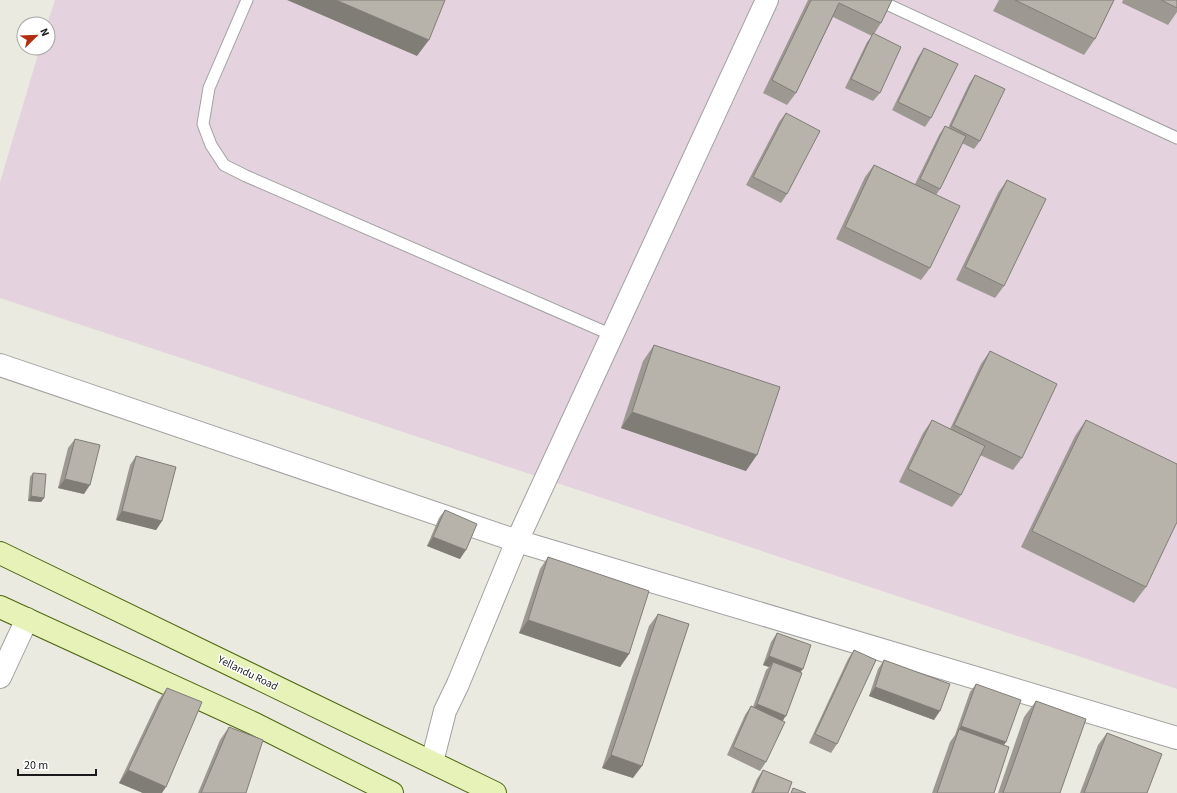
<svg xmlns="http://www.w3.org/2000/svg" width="1177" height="793" font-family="'Source Sans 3',sans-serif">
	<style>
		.industrial { fill: #e4d3de }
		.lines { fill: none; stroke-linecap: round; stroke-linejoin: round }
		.lane-casing { stroke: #a1a1a1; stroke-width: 13 }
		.street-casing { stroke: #a1a1a1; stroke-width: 24 }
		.secondary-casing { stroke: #4d650e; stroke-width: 24 }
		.lane { stroke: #fff; stroke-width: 11 }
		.street { stroke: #fff; stroke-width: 22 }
		.secondary { stroke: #e6f2b8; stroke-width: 22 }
		.wall { fill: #9d9992 }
		.shaded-wall { fill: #807d77 }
		.building { fill: #b7b2aa; stroke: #807d77 }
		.labels { text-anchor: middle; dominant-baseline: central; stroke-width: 3; stroke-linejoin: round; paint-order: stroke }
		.street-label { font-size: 11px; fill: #1a1a1a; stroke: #fff }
	</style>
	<rect width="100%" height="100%" fill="#ebeae1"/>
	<polygon class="industrial" points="55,0 1177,0 1177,689 0,298 0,182 40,48 48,48 47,24"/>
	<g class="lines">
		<g class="lane-casing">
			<g id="lane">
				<polyline points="247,0 209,88 203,124 211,145 224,165 246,176 612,335"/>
				<polyline points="878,0 1177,138"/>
			</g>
		</g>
		<g class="street-casing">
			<g id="street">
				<polyline points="0,365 517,541 1177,738"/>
				<polyline points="0,677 27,619"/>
				<polyline points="432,762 445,711 458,684 517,541 767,0"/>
			</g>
		</g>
		<g class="secondary-casing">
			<g id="secondary">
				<polyline points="0,553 495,793"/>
				<polyline points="0,607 255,724 392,793"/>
			</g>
		</g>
		<use href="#lane" class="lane"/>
		<use href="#street" class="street"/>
		<use href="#secondary" class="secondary"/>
	</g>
	<g class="wall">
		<polygon points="808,0 892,0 881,23 874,34 880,93 873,101 845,88 867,42 872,36 833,17 796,93 787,105 763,93"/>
		<polygon points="999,0 1114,0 1095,39 1084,55 993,11"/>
		<polygon points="1123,0 1177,0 1177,12 1168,25 1122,3"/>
		<polygon points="924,48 931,118 925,127 892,110 918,57"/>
		<polygon points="975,75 980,141 974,149 962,143 940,189 936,195 930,268 921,280 836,239 865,177 874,165 915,184 939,135 945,126 948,128 969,84"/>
		<polygon points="786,113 787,194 781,203 746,185 779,122"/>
		<polygon points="1007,180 1004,286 995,298 956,280 998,193"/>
		<polygon points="654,345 746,471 621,428 643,361"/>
		<polygon points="990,351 1022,458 1013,470 980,455 961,495 952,507 899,482 923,433 932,420 950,429 981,364"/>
		<polygon points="1086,420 1146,587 1134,603 1021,547 1075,436"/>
		<polygon points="75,439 84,494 58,488 68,448"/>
		<polygon points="136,456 162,521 156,530 116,520 130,465"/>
		<polygon points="33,473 44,498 41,502 28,501 30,477"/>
		<polygon points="445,510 460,559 427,546 439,518"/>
		<polygon points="548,557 629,654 620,667 519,633 540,569"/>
		<polygon points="658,614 633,778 602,768 649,626"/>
		<polygon points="777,633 800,672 783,721 766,762 760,771 727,755 745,715 751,706 753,707 766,670 769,667 763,665 771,642"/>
		<polygon points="854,650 837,744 831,753 809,743 848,659"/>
		<polygon points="884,660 934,720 869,696 878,669"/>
		<polygon points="976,684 1004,745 994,793 932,793 950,742 955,735 970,692"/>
		<polygon points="167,688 162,793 143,793 119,783 158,701"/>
		<polygon points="1036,701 1060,793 998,793 1024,717"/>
		<polygon points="229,727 246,793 198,793 220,740"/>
		<polygon points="1107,733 1147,793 1080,793 1098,745"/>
		<polygon points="763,770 788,793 751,793 757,779"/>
	</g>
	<g class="shaded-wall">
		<polygon points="287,0 336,0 429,40 417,56"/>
		<polygon points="632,412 757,455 746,471 621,428"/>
		<polygon points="65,479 90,485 84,494 58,488"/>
		<polygon points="31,496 44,498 41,502 28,501"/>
		<polygon points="122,511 162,521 156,530 116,520"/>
		<polygon points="433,537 466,550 460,559 427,546"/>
		<polygon points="528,620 629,654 620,667 519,633"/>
		<polygon points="769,656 803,669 797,677 773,662 769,667 763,665"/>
		<polygon points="875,687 940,711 934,720 869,696"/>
		<polygon points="757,704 786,716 780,724 751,713"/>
		<polygon points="961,726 1006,742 1000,751 959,729 955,735"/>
		<polygon points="611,755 642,766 633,778 602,768"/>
		<polygon points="128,770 166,787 162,793 143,793 119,783"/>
	</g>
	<g class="building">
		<polygon points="336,0 445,0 429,40"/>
		<polygon points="811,0 892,0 881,23 839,3 796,93 772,80"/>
		<polygon points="1015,0 1114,0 1095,39"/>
		<polygon points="1161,0 1177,0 1177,8"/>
		<polygon points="873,33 901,47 880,93 851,79"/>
		<polygon points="924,48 958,64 931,118 898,102"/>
		<polygon points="975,75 1005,89 980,141 951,126"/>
		<polygon points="786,113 820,131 787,194 753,177"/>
		<polygon points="945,126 966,136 940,189 920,179"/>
		<polygon points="874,165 960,206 930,268 845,227"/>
		<polygon points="1007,180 1046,199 1004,286 965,267"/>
		<polygon points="654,345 780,387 757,455 632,412"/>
		<polygon points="990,351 1057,384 1022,458 954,425"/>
		<polygon points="932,420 985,446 961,495 908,469"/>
		<polygon points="1086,420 1177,464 1177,522 1146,587 1032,531"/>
		<polygon points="75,439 100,445 90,485 65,479"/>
		<polygon points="136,456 176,467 162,521 122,511"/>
		<polygon points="33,473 46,474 44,498 31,496"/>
		<polygon points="445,510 477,524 466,550 433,537"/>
		<polygon points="548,557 649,591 629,654 528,620"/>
		<polygon points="658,614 689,624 642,766 611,755"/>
		<polygon points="777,633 811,645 803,669 769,656"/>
		<polygon points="854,650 876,660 837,744 815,734"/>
		<polygon points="884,660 950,684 940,711 875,687"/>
		<polygon points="773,662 802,673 786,716 757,704"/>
		<polygon points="976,684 1021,700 1006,742 961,726"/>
		<polygon points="167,688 202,702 166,787 128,770"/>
		<polygon points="1036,701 1086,719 1060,793 1003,793"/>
		<polygon points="751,706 785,722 766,762 733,747"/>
		<polygon points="229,727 263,740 246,793 201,793"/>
		<polygon points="959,729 1009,747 994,793 937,793"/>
		<polygon points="1107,733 1162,754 1147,793 1084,793"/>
		<polygon points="763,770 792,782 788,793 753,793"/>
		<polygon points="793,788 806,793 791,793"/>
	</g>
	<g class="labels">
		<g class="street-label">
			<text transform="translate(248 673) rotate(26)">Yellandu Road</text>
		</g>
	</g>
	<g transform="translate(36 36) rotate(67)"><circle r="19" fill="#ffffff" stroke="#a3a3a3"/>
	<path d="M0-3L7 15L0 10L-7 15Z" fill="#b32d12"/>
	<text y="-6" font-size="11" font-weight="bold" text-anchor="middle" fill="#1a1a1a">N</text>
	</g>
	<path d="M18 769v6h78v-6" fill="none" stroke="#1a1a1a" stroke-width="2"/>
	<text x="24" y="769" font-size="12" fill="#1a1a1a" stroke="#ffffff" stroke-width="3" paint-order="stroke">20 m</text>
</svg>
